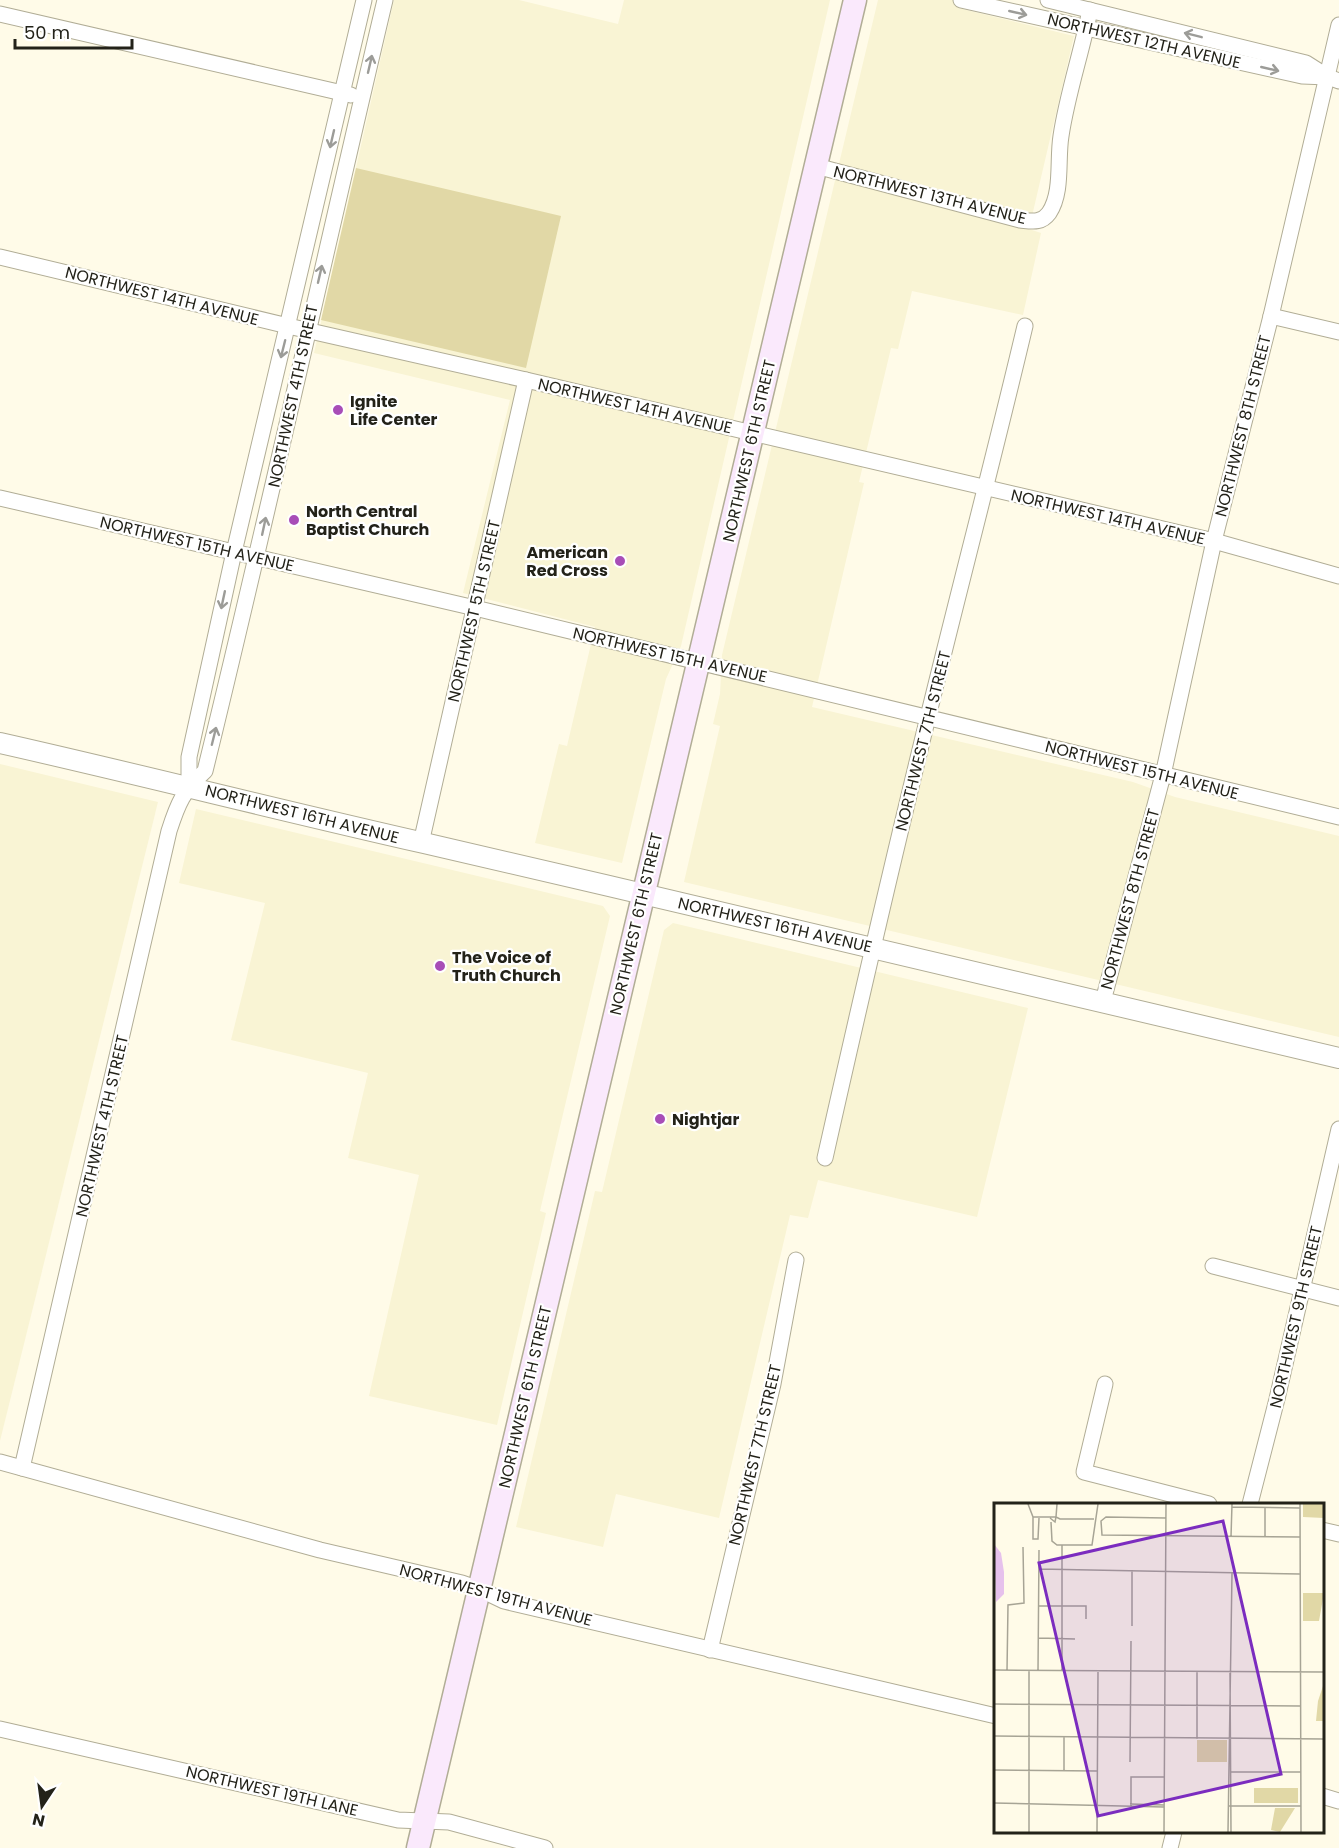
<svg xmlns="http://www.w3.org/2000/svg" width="1339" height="1848" font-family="Poppins,sans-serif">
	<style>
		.built { fill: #f9f4d4 }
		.green { fill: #e1d8a6 }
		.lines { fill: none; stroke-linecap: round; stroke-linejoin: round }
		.minor-casing { stroke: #b1ad96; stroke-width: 17 }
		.tertiary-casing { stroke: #b1ad96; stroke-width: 22 }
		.secondary-casing { stroke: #b1ad96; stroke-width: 25 }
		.minor { stroke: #fff; stroke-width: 15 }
		.tertiary { stroke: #fff; stroke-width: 20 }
		.secondary { stroke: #fae9fc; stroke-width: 22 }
		.oneway { stroke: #9c9c98 }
		.poi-dot { fill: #a84db7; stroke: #fff; stroke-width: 2 }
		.labels { text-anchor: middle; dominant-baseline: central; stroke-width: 4.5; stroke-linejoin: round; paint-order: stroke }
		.street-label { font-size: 16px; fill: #232219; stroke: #fff }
		.poi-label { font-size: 16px; font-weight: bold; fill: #232219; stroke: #fff; text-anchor: start }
		.inset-road { fill: none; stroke: #a7a495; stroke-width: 1.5 }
		.view { fill: #7b2cbf; fill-opacity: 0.15; stroke: #7b2cbf; stroke-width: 3 }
		.inset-edge { fill: none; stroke: #232219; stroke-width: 3 }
	</style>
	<rect width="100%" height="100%" fill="#fffbe8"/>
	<g class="built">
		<polygon points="394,0 519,0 618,24 624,0 830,0 681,646 666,679 622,863 535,843 559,744 567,746 595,627 463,593 510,400 314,353"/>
		<polygon points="878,0 959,0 958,8 1074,36 1029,229 1041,233 1023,315 912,291 898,349 891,348 859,482 864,483 812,707 1133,782 1175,797 1339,836 1339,1037 684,882 720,726 713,724 720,694 722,655"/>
		<polygon points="0,764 158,802 0,1441"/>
		<polygon points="196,809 603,906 610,916 540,1211 546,1213 497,1425 369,1396 419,1175 348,1158 368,1073 231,1040 265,903 179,883"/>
		<polygon points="673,923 1028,1008 977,1217 818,1180 808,1218 790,1215 719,1518 616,1494 603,1547 516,1527 595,1191 602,1192 664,930"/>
	</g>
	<polygon class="green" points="356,168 561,216 526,368 321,320"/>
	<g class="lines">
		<g class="minor-casing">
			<g id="minor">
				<polyline points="961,0 1302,76 1328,77"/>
				<polyline points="1048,0 1306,63 1328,77 1339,81"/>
				<polyline points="0,14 351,95"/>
				<path d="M816,166L1020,220C1031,221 1041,224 1049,213C1063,192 1057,160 1061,136C1067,95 1082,51 1090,10"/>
				<polyline points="0,257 288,326 526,380 1214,541 1339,576"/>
				<polyline points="1271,316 1339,332"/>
				<polyline points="0,498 475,608 1339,817"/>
				<polyline points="189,786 189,757 234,552 364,0"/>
				<polyline points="421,843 526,380"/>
				<polyline points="1103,1001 1163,775 1214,541 1271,316 1339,25"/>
				<path d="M825,1158C858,1011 892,864 928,717C960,586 994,457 1025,326"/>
				<polyline points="1213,1266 1339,1298"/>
				<polyline points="1105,1384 1084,1472 1209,1504"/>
				<polyline points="0,1462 320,1550 462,1583 479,1589 504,1601 996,1716"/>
				<path d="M22,1468L169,831C178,803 183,791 205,771C268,515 324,257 385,0"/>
				<polyline points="1250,1504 1277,1399 1339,1129"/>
				<polyline points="1322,1530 1339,1534"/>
				<polyline points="710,1650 773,1384 796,1260"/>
				<polyline points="0,1729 398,1820 449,1822 545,1848"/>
				<polyline points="1322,1796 1339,1801"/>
				<polyline points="1170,1848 1174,1832"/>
			</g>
		</g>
		<g class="tertiary-casing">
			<path id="tertiary" d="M0,743C142,775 282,811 424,843C729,914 1034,984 1339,1058"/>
		</g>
		<g class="secondary-casing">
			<polyline id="secondary" points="418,1848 855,0"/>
		</g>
		<use href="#minor" class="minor"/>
		<use href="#tertiary" class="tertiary"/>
		<use href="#secondary" class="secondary"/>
	</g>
	<defs><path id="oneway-shaft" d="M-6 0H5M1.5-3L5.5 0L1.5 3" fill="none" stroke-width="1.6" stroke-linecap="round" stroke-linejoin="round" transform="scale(1.5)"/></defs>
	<g class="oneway">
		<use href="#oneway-shaft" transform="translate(1018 13) rotate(13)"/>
		<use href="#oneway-shaft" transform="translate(1193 35) rotate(-166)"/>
		<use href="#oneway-shaft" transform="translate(370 64) rotate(-77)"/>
		<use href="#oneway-shaft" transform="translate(1270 69) rotate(13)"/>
		<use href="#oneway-shaft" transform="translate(332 139) rotate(103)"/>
		<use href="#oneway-shaft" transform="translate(320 274) rotate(-77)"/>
		<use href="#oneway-shaft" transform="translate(283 349) rotate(104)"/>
		<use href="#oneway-shaft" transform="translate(264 526) rotate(-78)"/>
		<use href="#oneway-shaft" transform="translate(223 600) rotate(102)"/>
		<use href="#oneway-shaft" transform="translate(214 736) rotate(-76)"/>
	</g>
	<g class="poi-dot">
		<circle cx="338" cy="410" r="6"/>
		<circle cx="294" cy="520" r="6"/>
		<circle cx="620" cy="561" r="6"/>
		<circle cx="440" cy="966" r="6"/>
		<circle cx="660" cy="1119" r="6"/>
	</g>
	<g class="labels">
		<g class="street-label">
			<text transform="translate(1144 41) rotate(13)">NORTHWEST 12TH AVENUE</text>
			<text transform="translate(930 195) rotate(14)">NORTHWEST 13TH AVENUE</text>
			<text transform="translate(162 296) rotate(14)">NORTHWEST 14TH AVENUE</text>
			<text transform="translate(293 396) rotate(-78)">NORTHWEST 4TH STREET</text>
			<text transform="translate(635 406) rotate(13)">NORTHWEST 14TH AVENUE</text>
			<text transform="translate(1243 426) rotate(-76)">NORTHWEST 8TH STREET</text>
			<text transform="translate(749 451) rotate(-77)">NORTHWEST 6TH STREET</text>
			<text transform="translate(1108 517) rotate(13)">NORTHWEST 14TH AVENUE</text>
			<text transform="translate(197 544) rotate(13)">NORTHWEST 15TH AVENUE</text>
			<text transform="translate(474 611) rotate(-77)">NORTHWEST 5TH STREET</text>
			<text transform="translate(670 655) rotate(13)">NORTHWEST 15TH AVENUE</text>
			<text transform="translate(923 741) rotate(-76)">NORTHWEST 7TH STREET</text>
			<text transform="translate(1142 770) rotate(14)">NORTHWEST 15TH AVENUE</text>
			<text transform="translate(302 814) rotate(14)">NORTHWEST 16TH AVENUE</text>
			<text transform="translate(1130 899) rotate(-75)">NORTHWEST 8TH STREET</text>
			<text transform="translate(636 924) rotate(-77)">NORTHWEST 6TH STREET</text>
			<text transform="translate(775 925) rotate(13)">NORTHWEST 16TH AVENUE</text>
			<text transform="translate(102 1126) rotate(-77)">NORTHWEST 4TH STREET</text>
			<text transform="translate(1296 1317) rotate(-77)">NORTHWEST 9TH STREET</text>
			<text transform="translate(525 1397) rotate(-77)">NORTHWEST 6TH STREET</text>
			<text transform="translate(755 1455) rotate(-77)">NORTHWEST 7TH STREET</text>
			<text transform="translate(496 1595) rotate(15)">NORTHWEST 19TH AVENUE</text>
			<text transform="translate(272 1791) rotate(13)">NORTHWEST 19TH LANE</text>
		</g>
		<g class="poi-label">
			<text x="350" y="401">Ignite<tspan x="350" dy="18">Life Center</tspan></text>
			<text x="306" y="511">North Central<tspan x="306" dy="18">Baptist Church</tspan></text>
			<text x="608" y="552" text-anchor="end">American<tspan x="608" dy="18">Red Cross</tspan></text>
			<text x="452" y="957">The Voice of<tspan x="452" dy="18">Truth Church</tspan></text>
			<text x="672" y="1119">Nightjar</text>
		</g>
	</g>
	<g transform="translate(994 1503)">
		<rect width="330" height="330" fill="#fffbe8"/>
		<path d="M309,1H330V15L309,14ZM309,90H330L325,118H309ZM330,180V218H322L324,198ZM203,237H233V259H203ZM260,285H304V300H260ZM281,305H301L286,329L277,327Z" fill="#e1d8a6"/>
		<path d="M0,41L7,50L10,69V91L2,99Z" fill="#e6c1ec"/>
		<path class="inset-road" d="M34,1L39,14H62L61,19L56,15M63,1L62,14L66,16H100M306,1L307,329M238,4L306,5M39,14V36H44L45,15M172,15L112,14L107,18L108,32L306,34M57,19L58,38L63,42H98L104,1M237,34L238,1M271,34V5M45,66L306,71M138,67V123M45,103H92V116M45,135L81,136M0,167L330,169M13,168L14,102L30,100L29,44M44,168L45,47M68,168V42M203,169V236M236,170L237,329M0,201L306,203M0,233L330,236M70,234V268M136,259L137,138M0,267L103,268M236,269H307M0,300L170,304M136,301L170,302M137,303V274H170M235,303H307M35,329V168M103,329L104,169M170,329L172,1M234,329L238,70"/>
		<path class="view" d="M229,18L287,271L104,313L45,60Z"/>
		<rect width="330" height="330" class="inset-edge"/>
	</g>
	<g transform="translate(42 1806) rotate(193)" stroke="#ffffff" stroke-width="4.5" paint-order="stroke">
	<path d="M0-4.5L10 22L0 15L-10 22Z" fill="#232219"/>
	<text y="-9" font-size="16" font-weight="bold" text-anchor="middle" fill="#232219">N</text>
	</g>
	<path d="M15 39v9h117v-9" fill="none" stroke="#232219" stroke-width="3"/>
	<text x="24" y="39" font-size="18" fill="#232219" stroke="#ffffff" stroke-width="4.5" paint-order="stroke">50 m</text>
</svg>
